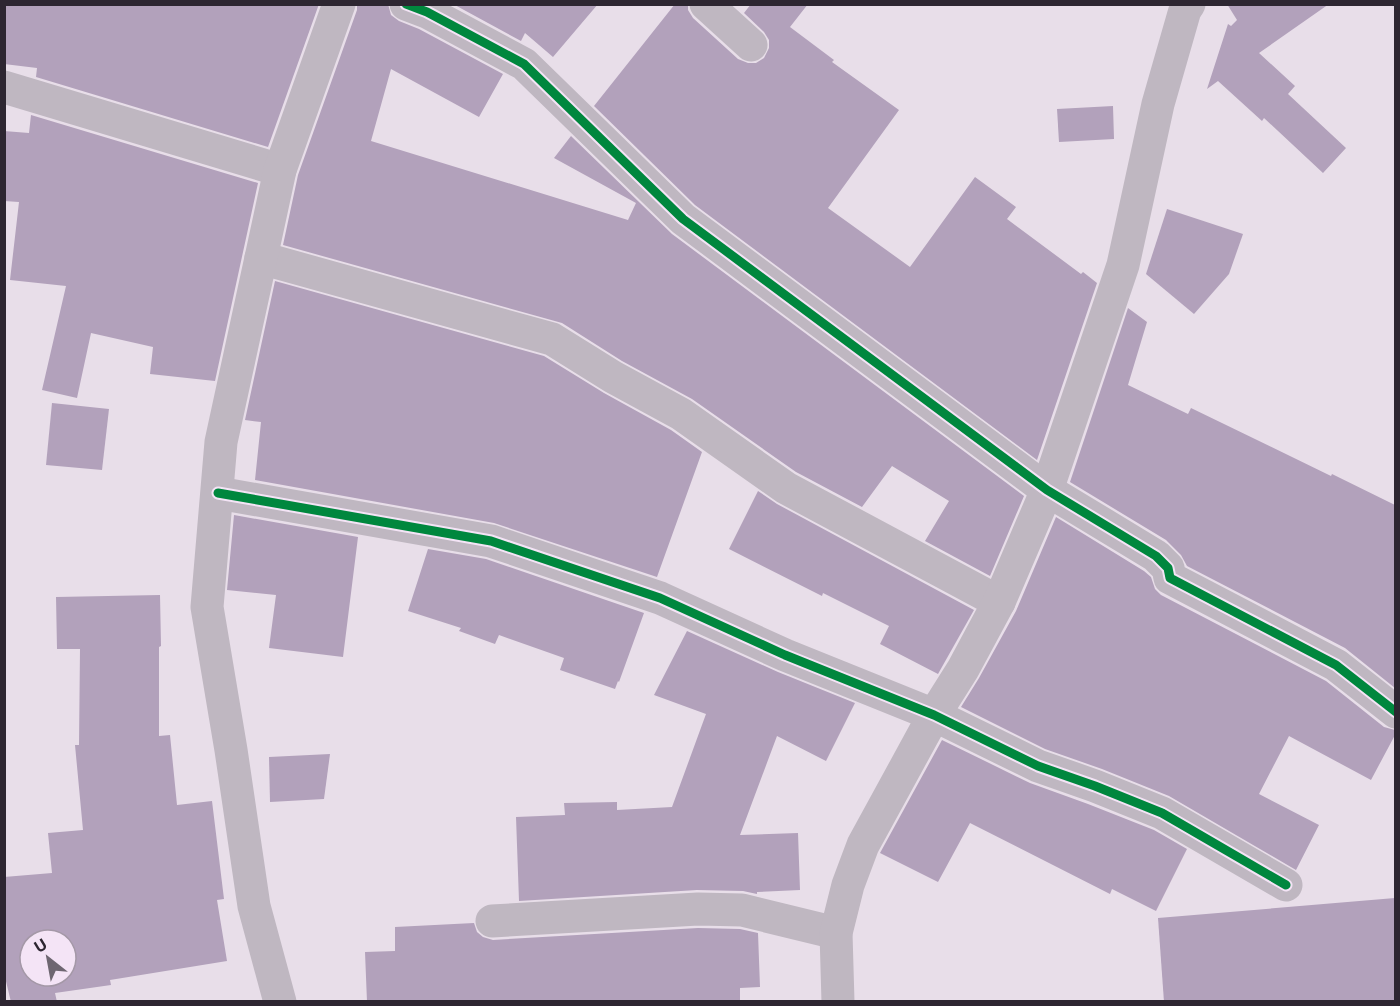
<svg xmlns="http://www.w3.org/2000/svg" width="1400" height="1006" font-family="'Noto Sans',sans-serif">
	<style>
		.building { fill: #b2a1bb; fill-rule: evenodd }
		.lines { fill: none; stroke-linecap: round; stroke-linejoin: round }
		.minor { stroke: #bfb7c1; stroke-width: 33 }
		.cycleway-casing { stroke: #f4e4f6; stroke-width: 13 }
		.cycleway { stroke: #00873e; stroke-width: 9 }
	</style>
	<rect width="100%" height="100%" fill="#e8dee9"/>
	<g class="building">
		<polygon points="4,4 319,4 268,147 36,77 37,68 4,64"/>
		<polygon points="357,4 388,4 391,15 399,21 419,29 503,74 479,117 391,69 371,141 628,220 636,203 554,158 571,136 672,234 1024,496 990,576 925,541 949,501 892,466 862,507 796,472 692,399 622,361 562,323 283,245 298,175 357,10"/>
		<polygon points="453,4 598,4 553,57 525,33 521,41"/>
		<polygon points="675,4 688,4 688,10 693,18 738,59 748,63 756,63 764,58 769,48 769,40 764,32 744,13 751,4 808,4 790,27 834,60 832,62 899,110 828,208 910,267 975,177 1016,207 1007,219 1081,274 1083,272 1097,283 1037,460 695,205 594,106"/>
		<polygon points="1227,4 1329,4 1259,53 1295,86 1288,94 1346,148 1323,173 1264,118 1262,121 1218,81 1207,89 1228,24 1231,26 1237,20"/>
		<polygon points="1113,106 1114,139 1059,142 1057,109"/>
		<polygon points="31,115 258,183 215,381 150,374 153,347 91,333 77,398 42,390 66,286 10,280 19,202 4,201 4,131 29,133"/>
		<polygon points="1167,209 1243,234 1229,274 1194,314 1146,274"/>
		<polygon points="275,281 544,356 604,393 671,430 702,452 657,577 494,523 255,480 261,422 245,420"/>
		<polygon points="1128,308 1147,322 1128,385 1188,414 1191,408 1331,476 1332,474 1395,505 1395,688 1345,648 1187,566 1181,555 1166,540 1070,482"/>
		<polygon points="52,403 109,409 102,470 46,465"/>
		<polygon points="758,491 777,504 974,610 938,674 880,644 889,626 823,593 822,596 729,549"/>
		<polygon points="234,515 358,537 343,657 269,648 276,595 227,590"/>
		<polygon points="1056,517 1144,571 1151,577 1155,589 1161,595 1326,681 1384,727 1395,730 1395,735 1371,780 1289,736 1259,794 1319,825 1296,870 1169,796 1102,769 1045,749 961,707 979,678 1016,611"/>
		<polygon points="428,549 486,559 644,613 619,682 618,681 615,689 560,670 564,658 499,635 495,644 459,631 461,628 408,611"/>
		<path d="M160,595L161,646L159,647V736L170,735L177,805L212,801L224,899L217,900L227,961L110,980L111,985L55,993L57,1002H11L4,973V877L52,873L48,833L83,830L75,745H79L80,649H57L56,597ZM30,940H66V976H30Z"/>
		<polygon points="687,631 778,672 855,703 826,761 777,736 740,835 798,833 800,890 757,892 757,894 743,891 697,890 519,901 516,817 565,815 564,803 617,802 617,810 672,807 706,714 654,695"/>
		<polygon points="942,740 1030,783 1088,804 1154,830 1187,849 1156,911 1112,889 1110,894 970,823 938,882 880,853"/>
		<polygon points="330,754 324,799 270,802 269,757"/>
		<polygon points="1395,898 1395,1002 1164,1002 1158,918"/>
		<polygon points="474,923 477,932 483,937 493,940 698,928 740,929 758,933 760,987 740,988 740,1002 367,1002 365,952 395,951 395,927"/>
	</g>
	<g class="lines">
		<g class="minor">
			<polyline points="406,4 427,12 524,64 683,219 1047,490 1156,556 1168,568 1170,578 1336,665 1396,712"/>
			<polyline points="706,4 751,45"/>
			<polyline points="4,87 280,170"/>
			<polyline points="261,258 552,339 613,377 681,414 786,488 999,602"/>
			<polyline points="218,493 491,541 660,598 785,655 934,715 1038,766 1095,786 1162,813 1286,885"/>
			<polyline points="492,921 698,909 742,910 836,933"/>
			<polyline points="280,1002 254,906 231,750 207,607 221,442 261,258 280,170 339,4"/>
			<polyline points="838,1002 836,933 848,885 863,845 934,715 963,669 999,602 1047,490 1123,265 1158,104 1185,10 1189,4"/>
		</g>
		<g class="cycleway-casing">
			<g id="cycleway">
				<polyline points="406,4 427,12 524,64 683,219 1047,490 1156,556 1168,568 1170,578 1336,665 1396,712"/>
				<polyline points="218,493 491,541 660,598 785,655 934,715 1038,766 1095,786 1162,813 1286,885"/>
			</g>
		</g>
		<use href="#cycleway" class="cycleway"/>
	</g>
	<rect width="1400" height="1006" fill="none" stroke="#2d2631" stroke-width="12"/>
	<g transform="translate(48 958) rotate(329)"><circle r="28" fill="#f4e4f6" stroke="#a498a7" stroke-width="1.5"/>
	<path d="M0-4.5L10 22L0 15L-10 22Z" fill="#6e6671"/>
	<text y="-9" font-size="16" font-weight="bold" text-anchor="middle" fill="#2d2631">U</text>
	</g>
</svg>
